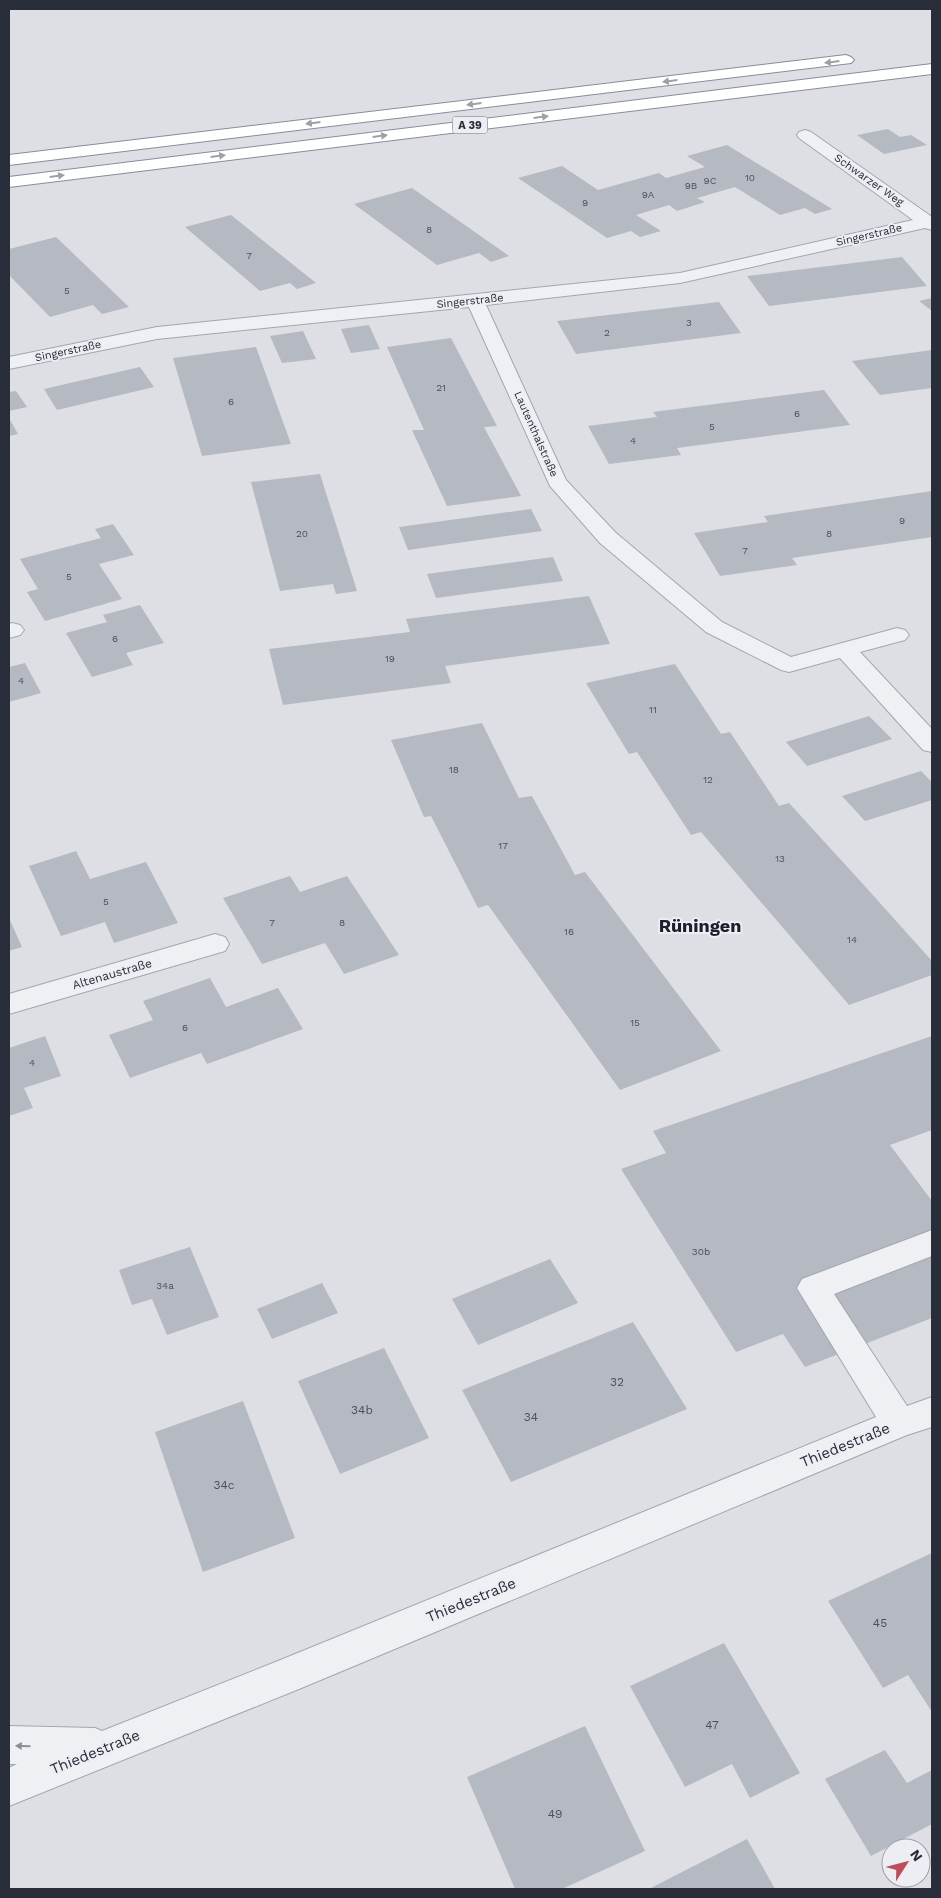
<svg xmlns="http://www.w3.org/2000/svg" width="941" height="1898" font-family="'Work Sans',sans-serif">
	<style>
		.building { fill: #b5b9c1 }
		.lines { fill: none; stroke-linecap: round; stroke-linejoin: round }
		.minor-casing { stroke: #a3a6ae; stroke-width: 2 }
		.highway-casing { stroke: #868d9a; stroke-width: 2 }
		.minor { fill: #eff0f4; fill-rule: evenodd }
		.highway { fill: #fff; fill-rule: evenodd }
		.oneway { fill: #9ea0a6 }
		.oneway2 { fill: #8c8e96 }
		.labels { text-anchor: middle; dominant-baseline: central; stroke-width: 4; stroke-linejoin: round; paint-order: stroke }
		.number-label { font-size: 10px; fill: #4b505b }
		.shield { fill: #eceef3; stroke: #636771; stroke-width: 1 }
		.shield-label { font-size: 11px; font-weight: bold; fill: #282d39 }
		.far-street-label { font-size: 11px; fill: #282d39; stroke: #eceef3 }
		.street-label { font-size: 12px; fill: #282d39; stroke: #eceef3 }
		.near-number-label { font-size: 12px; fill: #4b505b }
		.near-street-label { font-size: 15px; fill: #282d39; stroke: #eceef3 }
		.district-label { font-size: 18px; font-weight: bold; fill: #1a1f2a; stroke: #eceef3 }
	</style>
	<rect width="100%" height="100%" fill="#dddfe5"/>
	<g class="building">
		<polygon points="888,129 900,137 911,135 927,145 884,154 857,135"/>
		<polygon points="727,145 832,209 815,214 805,208 780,215 735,187 697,198 705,202 677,211 669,205 636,215 661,231 640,237 631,231 607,238 518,178 562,166 598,190 659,173 666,178 705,167 687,156"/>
		<polygon points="412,188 509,256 491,262 479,253 437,265 354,204"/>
		<polygon points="231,215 316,283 297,289 290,283 260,291 185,227"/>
		<polygon points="56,237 129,307 102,314 93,305 50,317 9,275 9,249"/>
		<polygon points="902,257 927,286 769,306 747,276"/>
		<polygon points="932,298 932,311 919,301"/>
		<polygon points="719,302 741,333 576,354 557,321"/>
		<polygon points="369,325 380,349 351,353 341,329"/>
		<polygon points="303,331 316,359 282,363 270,336"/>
		<polygon points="451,338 497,426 484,427 521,496 447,506 412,430 424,430 387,347"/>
		<polygon points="256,347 291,444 202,456 173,358"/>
		<polygon points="932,350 932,388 880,395 852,361"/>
		<polygon points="140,367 154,387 57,410 44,389"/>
		<polygon points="824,390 850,425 677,448 681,455 609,464 588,426 657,417 653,412"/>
		<polygon points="16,391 27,407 9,411 9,392"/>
		<polygon points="9,418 18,434 9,436"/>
		<polygon points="320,474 357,591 336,594 333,584 280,591 251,482"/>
		<polygon points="932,491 932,537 792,558 797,565 720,576 694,533 768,522 764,516"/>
		<polygon points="531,509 542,531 408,550 399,527"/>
		<polygon points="113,524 134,555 99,564 122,599 45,621 27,592 38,589 20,559 101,538 95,529"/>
		<polygon points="553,557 563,581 436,598 427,574"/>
		<polygon points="589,596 610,644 445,666 451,683 283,705 269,649 410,632 406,619"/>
		<polygon points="140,605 164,643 126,653 133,665 92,677 66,633 107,622 103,615"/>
		<polygon points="25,663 41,693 9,702 9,667"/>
		<polygon points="675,664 721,734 730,732 779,806 789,803 862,883 932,961 932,975 849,1005 701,832 691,835 637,752 629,754 586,683"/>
		<polygon points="869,716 892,739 807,766 786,742"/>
		<polygon points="482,723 519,798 532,796 575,875 585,872 721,1051 620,1090 488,905 478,908 431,816 424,817 391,740"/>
		<polygon points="921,771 932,782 932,800 865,821 842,796"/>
		<polygon points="76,851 90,879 146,862 178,923 114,943 105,922 61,936 29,866"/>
		<polygon points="290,876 300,892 347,876 399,955 344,974 325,943 262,964 223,898"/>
		<polygon points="9,918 22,947 9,951"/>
		<polygon points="210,978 226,1007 278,988 303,1029 207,1064 201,1053 130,1078 109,1035 153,1020 143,1001"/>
		<polygon points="45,1036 61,1076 24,1088 33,1108 9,1116 9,1048"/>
		<polygon points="932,1036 932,1130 890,1145 932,1201 932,1318 805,1367 783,1334 736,1352 621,1169 666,1153 653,1131"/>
		<polygon points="190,1247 219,1317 167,1335 152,1299 132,1305 119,1270"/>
		<polygon points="550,1259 578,1303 478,1345 452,1299"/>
		<polygon points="322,1283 338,1313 272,1339 257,1309"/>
		<polygon points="633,1322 687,1409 511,1482 462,1390"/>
		<polygon points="384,1348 429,1438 340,1474 298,1381"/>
		<polygon points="243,1401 295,1538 203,1572 155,1432"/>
		<polygon points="932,1553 932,1712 908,1675 883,1688 828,1601"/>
		<polygon points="724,1643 800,1773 750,1798 732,1764 685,1787 630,1686"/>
		<polygon points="585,1726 645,1851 562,1889 515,1889 467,1777"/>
		<polygon points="885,1750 907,1783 932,1770 932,1824 871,1856 825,1779"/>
		<polygon points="747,1839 775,1889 649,1889 682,1872"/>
	</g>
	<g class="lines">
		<g class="minor-casing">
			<g id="minor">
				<polygon points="805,130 811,132 932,217 932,230 925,228 680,283 486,305 566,480 616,533 722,622 791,657 897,628 905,630 909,635 905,640 860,652 932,729 932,752 923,750 840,658 789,672 781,670 706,632 600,543 550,486 469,307 157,339 9,369 9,357 157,327 680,273 913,220 799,138 797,135 799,132"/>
				<polygon points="12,623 20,625 24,630 20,635 9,638 9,624"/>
				<polygon points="215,934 225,937 229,944 225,951 9,1014 9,994"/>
				<polygon points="932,1230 932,1256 834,1294 907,1406 932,1397 932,1427 907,1435 299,1689 9,1806 9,1768 17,1764 9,1764 9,1726 95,1728 102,1731 278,1661 876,1417 797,1288 802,1279"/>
			</g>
		</g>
		<g class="highway-casing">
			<g id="highway">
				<polygon points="846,55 851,57 854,60 851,63 9,165 9,155"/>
				<polygon points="932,64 932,74 9,187 9,177"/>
			</g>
		</g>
		<use href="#minor" class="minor"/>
		<use href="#highway" class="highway"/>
	</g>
	<defs><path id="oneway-solid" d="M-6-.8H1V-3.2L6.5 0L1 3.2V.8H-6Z" transform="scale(1.25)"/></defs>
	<g class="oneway">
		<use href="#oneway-solid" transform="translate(832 62) rotate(173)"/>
		<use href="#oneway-solid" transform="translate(670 81) rotate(173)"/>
		<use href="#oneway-solid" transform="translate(474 104) rotate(173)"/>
		<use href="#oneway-solid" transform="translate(541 117) rotate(-7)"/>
		<use href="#oneway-solid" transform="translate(313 123) rotate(173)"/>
		<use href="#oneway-solid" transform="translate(380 136) rotate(-7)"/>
		<use href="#oneway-solid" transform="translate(218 156) rotate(-7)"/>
		<use href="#oneway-solid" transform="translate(57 176) rotate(-7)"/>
	</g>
	<use class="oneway2" href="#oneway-solid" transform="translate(23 1746) rotate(-179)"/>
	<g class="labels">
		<g class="number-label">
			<text x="750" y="177">10</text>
			<text x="710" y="180">9C</text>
			<text x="691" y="185">9B</text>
			<text x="648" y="194">9A</text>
			<text x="585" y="202">9</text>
			<text x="429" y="229">8</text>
			<text x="249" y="255">7</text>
			<text x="67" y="290">5</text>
			<text x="689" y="322">3</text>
			<text x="607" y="332">2</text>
			<text x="441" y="387">21</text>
			<text x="231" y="401">6</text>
			<text x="797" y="413">6</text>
			<text x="712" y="426">5</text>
			<text x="633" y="440">4</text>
			<text x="902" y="520">9</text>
			<text x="302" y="533">20</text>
			<text x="829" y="533">8</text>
			<text x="745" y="550">7</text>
			<text x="69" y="576">5</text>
			<text x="115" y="638">6</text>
			<text x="390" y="658">19</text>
			<text x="21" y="680">4</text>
			<text x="653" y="709">11</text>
			<text x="454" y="769">18</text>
			<text x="708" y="779">12</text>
			<text x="503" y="845">17</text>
			<text x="780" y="858">13</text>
			<text x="106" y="901">5</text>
			<text x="272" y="922">7</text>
			<text x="342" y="922">8</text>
			<text x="569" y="931">16</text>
			<text x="852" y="939">14</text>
			<text x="635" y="1022">15</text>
			<text x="185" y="1027">6</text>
			<text x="32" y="1062">4</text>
			<text x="701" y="1251">30b</text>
			<text x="165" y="1285">34a</text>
		</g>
		<rect class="shield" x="452.5" y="116.5" width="35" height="17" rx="4"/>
		<g class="shield-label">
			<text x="470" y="125">A 39</text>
		</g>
		<g class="far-street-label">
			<text transform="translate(869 180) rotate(35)">Schwarzer Weg</text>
			<text transform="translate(869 235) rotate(-13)">Singerstraße</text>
			<text transform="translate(470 301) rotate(-6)">Singerstraße</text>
			<text transform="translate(68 351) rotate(-12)">Singerstraße</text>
			<text transform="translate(536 434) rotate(66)">Lautenthalstraße</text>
		</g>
		<g class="street-label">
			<text transform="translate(112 974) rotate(-16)">Altenaustraße</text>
		</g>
		<g class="near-number-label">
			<text x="617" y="1382">32</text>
			<text x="362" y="1410">34b</text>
			<text x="531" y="1417">34</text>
			<text x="224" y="1485">34c</text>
			<text x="880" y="1623">45</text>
			<text x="712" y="1725">47</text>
			<text x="555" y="1814">49</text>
		</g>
		<g class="near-street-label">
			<text transform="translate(845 1445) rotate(-22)">Thiedestraße</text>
			<text transform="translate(471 1600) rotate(-22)">Thiedestraße</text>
			<text transform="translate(95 1752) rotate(-22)">Thiedestraße</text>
		</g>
		<g class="district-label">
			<text x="700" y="925">Rüningen</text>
		</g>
	</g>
	<rect width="941" height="1898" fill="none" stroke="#282d39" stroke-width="20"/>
	<g transform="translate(906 1863) rotate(54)"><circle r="24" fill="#eceef3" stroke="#9ea1a9"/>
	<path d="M0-4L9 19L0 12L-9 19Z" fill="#bd4e59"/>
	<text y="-8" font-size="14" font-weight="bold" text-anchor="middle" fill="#282d39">N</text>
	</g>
</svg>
